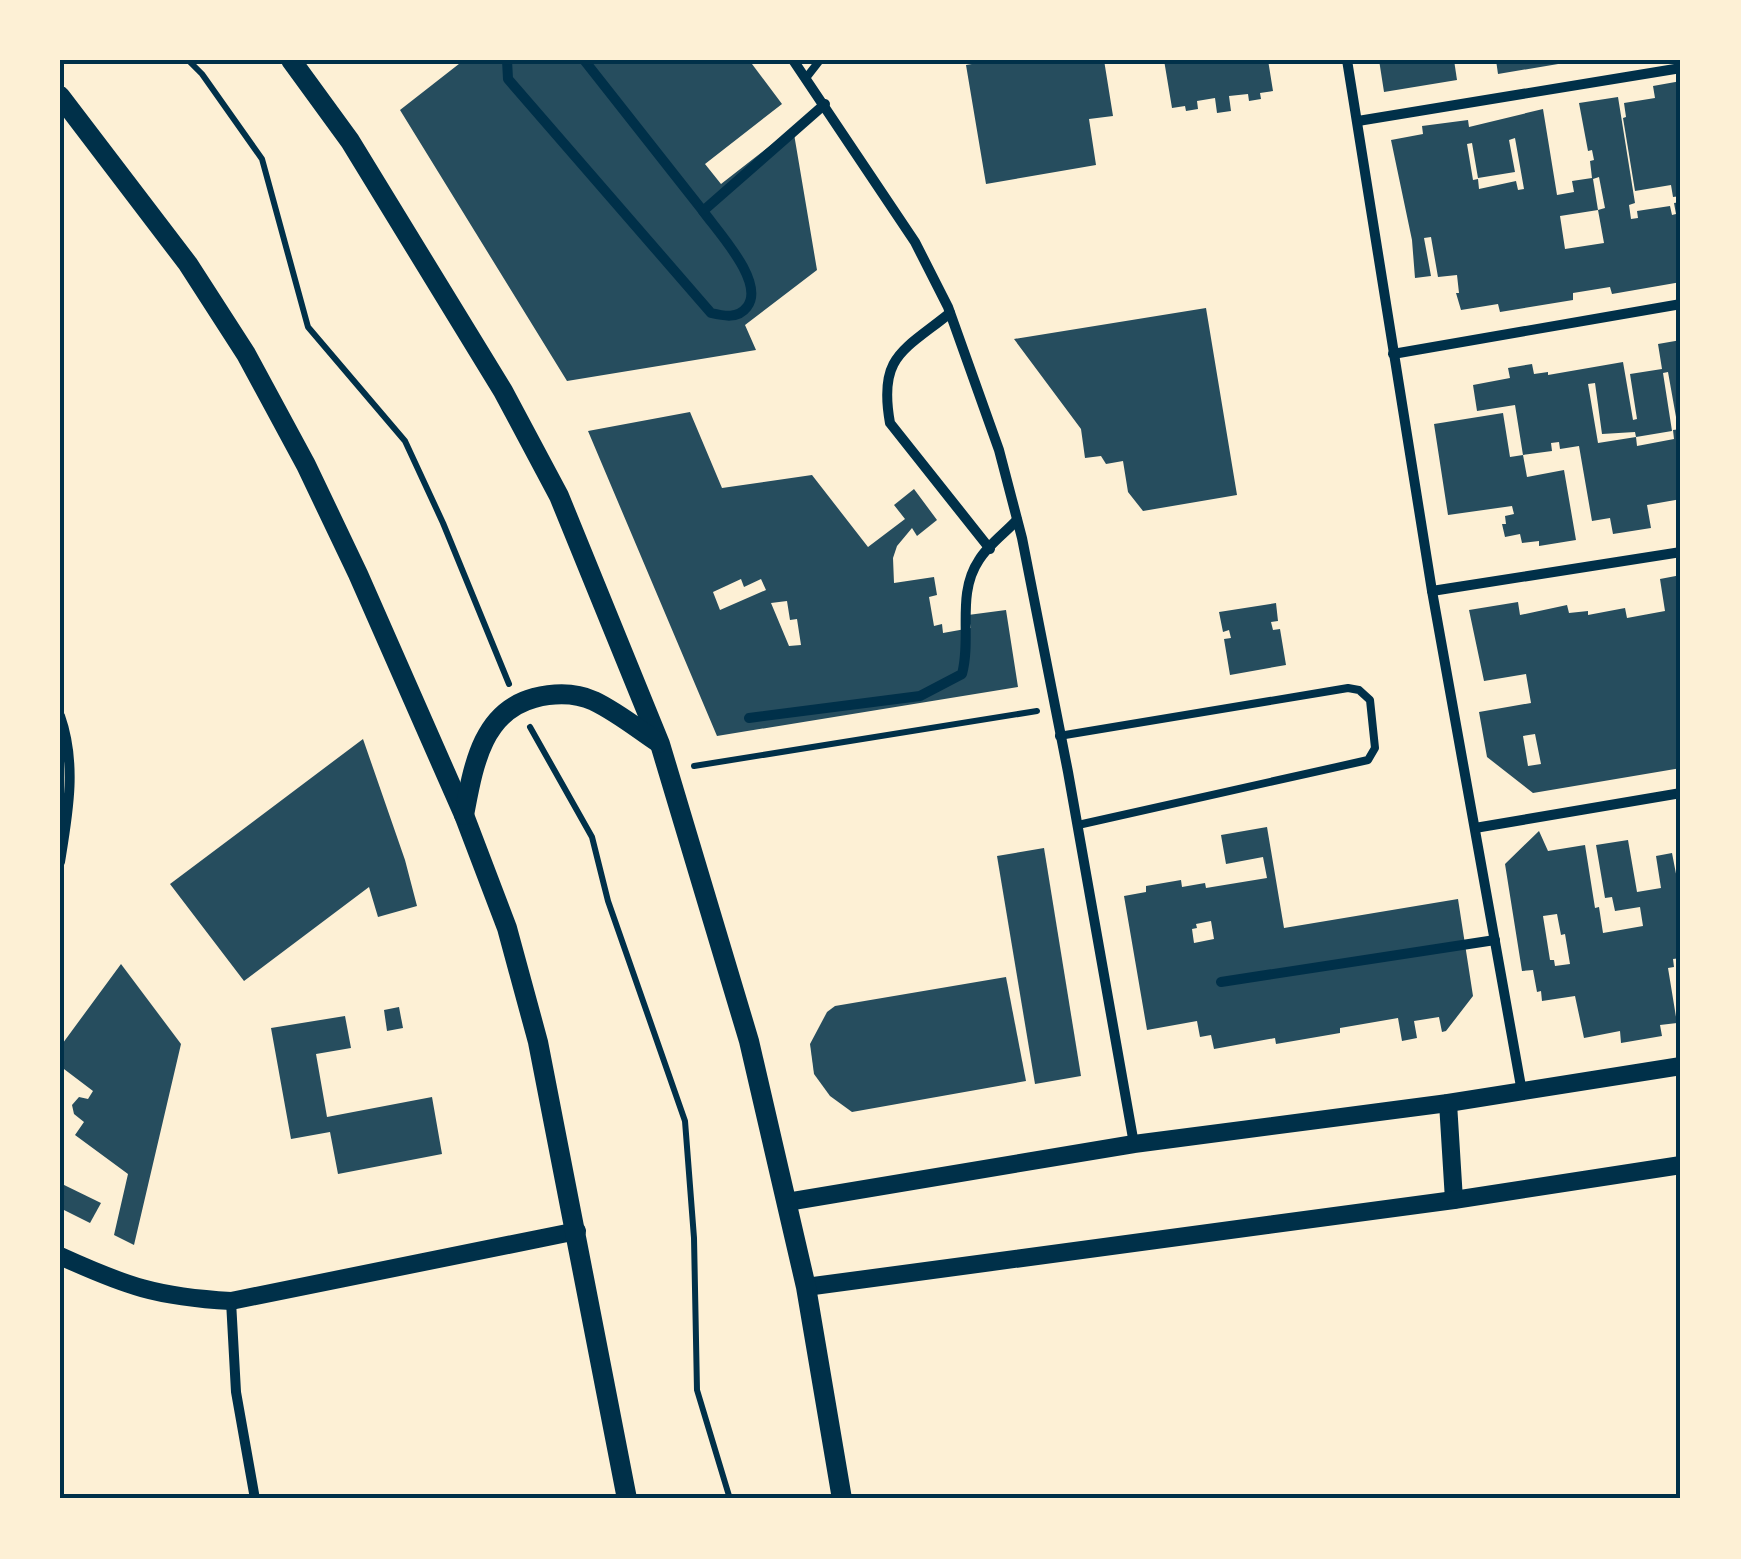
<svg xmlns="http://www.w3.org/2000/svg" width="1741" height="1559" font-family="'PT Serif',serif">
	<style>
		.building { fill: #264d5e; fill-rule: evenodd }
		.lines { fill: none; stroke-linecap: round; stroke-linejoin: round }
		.path { stroke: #003049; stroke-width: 6 }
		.service { stroke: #003049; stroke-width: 8 }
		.minor { stroke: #003049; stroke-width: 10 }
		.tertiary { stroke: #003049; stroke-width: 18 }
		.secondary { stroke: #003049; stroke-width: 20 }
		.neatline { fill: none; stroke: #003049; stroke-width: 4 }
	</style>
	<rect width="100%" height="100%" fill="#fdf0d5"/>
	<g class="building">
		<polygon points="464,60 749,60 782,104 705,164 721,184 793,128 817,270 745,325 756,350 567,381 400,110"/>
		<polygon points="995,60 1104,60 1113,116 1089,119 1096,165 986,184 966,65"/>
		<polygon points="1164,60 1268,60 1273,91 1260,93 1261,99 1249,101 1248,94 1229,96 1231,111 1217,113 1215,98 1197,101 1198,109 1186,111 1185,106 1172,108"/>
		<polygon points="1379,60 1454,60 1457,80 1384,92"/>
		<polygon points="1496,60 1569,60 1570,62 1498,74"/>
		<polygon points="1681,81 1681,196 1673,197 1671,185 1635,191 1623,118 1626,117 1624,103 1655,98 1653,86"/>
		<path d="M1618,97L1635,203L1629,205L1631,219L1638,218L1637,211L1670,206L1672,215L1676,214L1674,203L1681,202V259H1678L1681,282L1612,294L1610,287L1573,293V300L1500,312L1498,304L1461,310L1456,293H1459L1457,275L1438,277L1431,237L1424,238L1431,276L1415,278L1412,240L1391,140L1423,134L1422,126L1468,120L1469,127L1543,109L1557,195L1574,192L1572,181L1592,178L1590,161L1594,160L1592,150L1588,151L1579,103ZM1515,138L1524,189L1518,190L1516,181L1479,189L1478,179L1473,180L1467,144L1472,143L1478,178L1515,172L1509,140ZM1599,177L1605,208L1598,210L1604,243L1565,249L1560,216L1598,210L1593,179Z"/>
		<polygon points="1206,308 1237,495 1143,511 1128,492 1123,461 1106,464 1101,456 1085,458 1081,429 1014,339"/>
		<path d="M1681,340V417H1676L1668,372L1663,373L1672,431L1636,437L1637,446L1674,439L1673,430L1681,429V499L1647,505L1651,528L1613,534L1610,518L1592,521L1579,446L1560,449L1559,442L1551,443L1552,451L1523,455L1527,477L1564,470L1576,540L1539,546V541L1522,543L1520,534L1505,537L1502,524H1506L1505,516L1514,514L1512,506L1448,515L1434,424L1503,413L1510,457L1523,455L1515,405L1477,411L1473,385L1510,378L1508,368L1532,364L1534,374L1548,372V375L1623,362L1633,420L1637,419L1630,374L1662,369L1658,344ZM1595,383L1602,434L1635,432L1636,437L1598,443L1588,384Z"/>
		<path d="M690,412L722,488L812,475L868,547L905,519L894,505L914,489L937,520L917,536L912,528L897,546L893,558L894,583L934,577L937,595L929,597L934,626L942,624L943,633L971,628L968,615L1006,610L1018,687L717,736L588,431ZM741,579L744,587L761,579L766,590L720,610L713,592ZM787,601L790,620L797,619L801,645L789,646L771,603Z"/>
		<path d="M1681,575V710L1676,711L1681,768L1533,793L1487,757L1479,712L1531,703L1526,674L1484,681L1469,610L1518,602L1520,615L1567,605L1569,613L1588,611V615L1625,608L1627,618L1665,611L1660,579ZM1535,734L1541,764L1528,766L1523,736Z"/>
		<polygon points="1276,603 1278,621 1271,622 1273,630 1280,629 1286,665 1230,675 1224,639 1231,638 1229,630 1223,632 1219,612"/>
		<polygon points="363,739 405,860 417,906 378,917 369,887 244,981 170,884"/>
		<path d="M1267,827L1284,928L1458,899L1473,996L1446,1031L1442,1032L1439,1017L1414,1021L1417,1038L1402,1041L1398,1018L1340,1028V1033L1276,1044L1275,1038L1214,1049L1211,1035L1200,1037L1197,1021L1147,1030L1124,896L1146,892V886L1181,880L1182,887L1205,883L1206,888L1267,878L1263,857L1226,864L1221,835ZM1211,921L1214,939L1194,943L1192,929L1197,928L1196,924Z"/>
		<path d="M1539,831L1548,851L1585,845L1595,908L1599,907L1603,933L1643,926L1640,907L1615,911L1612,897L1605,898L1596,845L1628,840L1637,892L1661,888L1656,856L1672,853L1677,879L1681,878V958L1673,959L1674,967L1668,968L1677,1023L1660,1025L1662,1036L1621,1043L1620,1031L1584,1038L1575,996L1542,1001L1541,991L1537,992L1533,970L1522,971L1505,864ZM1557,914L1561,935L1565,934L1570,964L1555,966L1554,960H1550L1543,916Z"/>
		<polygon points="1044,848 1081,1076 1035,1084 997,856"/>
		<polygon points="121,964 181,1044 134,1245 114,1235 128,1174 75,1135 84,1122 74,1114 72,1105 79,1097 88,1099 93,1091 60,1066 60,1047"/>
		<polygon points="1006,977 1026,1081 852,1112 830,1096 814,1074 810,1044 827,1012 835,1006"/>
		<polygon points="399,1007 403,1028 387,1031 384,1010"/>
		<polygon points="345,1016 351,1048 316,1054 327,1117 432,1097 442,1154 338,1174 330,1132 291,1139 271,1028"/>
		<polygon points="60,1183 101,1203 90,1223 60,1208"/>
	</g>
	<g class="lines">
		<g class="path">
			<polyline points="188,60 202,74 262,159 308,327 405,441 443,523 509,684"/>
			<polyline points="530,727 592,837 608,901 685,1121 694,1238 697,1390 730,1499"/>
			<polyline points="694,766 1037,711"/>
		</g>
		<g class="service">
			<polyline points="806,78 820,60"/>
			<polyline points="1059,736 1348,688 1359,690 1370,700 1375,748 1368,760 1078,825"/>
		</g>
		<g class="minor">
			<path d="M507,60L508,79L711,313C724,316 738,319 747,307C766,283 718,232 703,211"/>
			<polyline points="584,60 703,211 825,104"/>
			<polyline points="793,60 915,242 948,307 999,450 1022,538 1068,772 1134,1144"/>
			<polyline points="1347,60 1432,591 1522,1092"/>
			<polyline points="1358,121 1681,68"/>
			<path d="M950,313C903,351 878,356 890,423L990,549"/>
			<polyline points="1393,354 1681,304"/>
			<polyline points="1432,591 1681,552"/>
			<path d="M60,716C77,764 68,813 60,862"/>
			<path d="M749,718L920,696L962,674C972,637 956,594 979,560C988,545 1005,533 1017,520"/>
			<polyline points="1475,828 1681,793"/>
			<polyline points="1221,982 1495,940"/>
			<polyline points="231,1301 236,1392 255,1499"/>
		</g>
		<g class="tertiary">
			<polyline points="1448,1103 1454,1200"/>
			<polyline points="787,1202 1134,1144 1448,1103 1681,1066"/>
			<path d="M60,1256C126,1286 157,1297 231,1301L577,1231"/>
			<polyline points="806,1287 1454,1200 1681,1165"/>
		</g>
		<g class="secondary">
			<polyline points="291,60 350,141 503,391 559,496 660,744 749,1041 806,1287 842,1499"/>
			<polyline points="60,96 188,264 246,354 306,465 358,574 464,815 507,928 538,1042 627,1499"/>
			<path d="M464,815C473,769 481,712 534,698C554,693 574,692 594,701C617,712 638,729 659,743"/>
		</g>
	</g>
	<rect width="1741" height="1559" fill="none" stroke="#fdf0d5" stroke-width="125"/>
	<rect x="62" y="62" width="1616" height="1434" class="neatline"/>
</svg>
